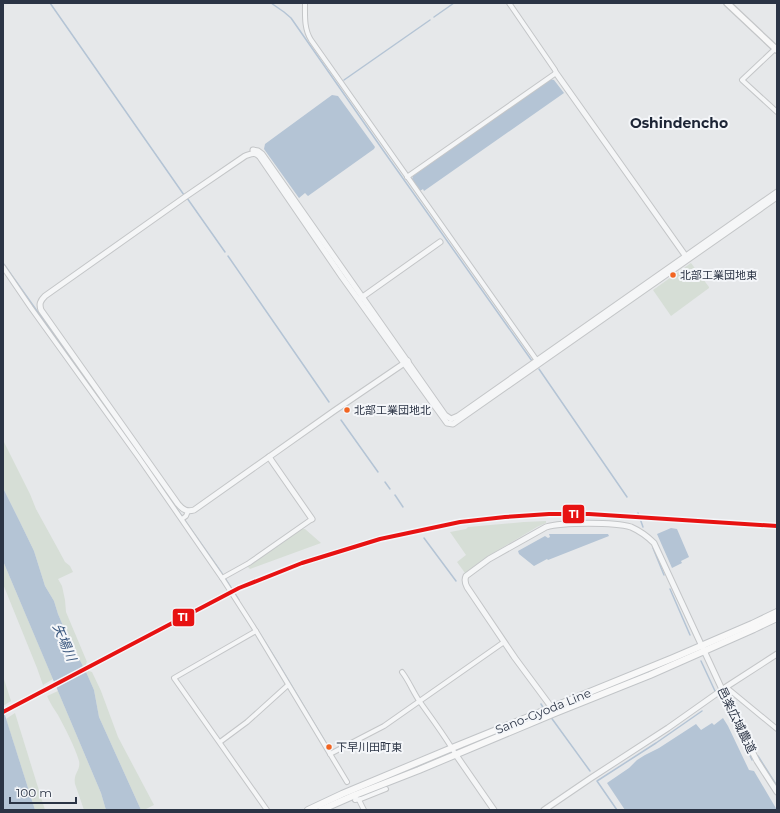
<svg xmlns="http://www.w3.org/2000/svg" width="780" height="813" font-family="Montserrat,'Noto Sans JP',sans-serif">
	<style>
		.green { fill: #d6ded6 }
		.water { fill: #b4c4d5 }
		.pier { fill: #e6e8ea }
		.lines { fill: none; stroke-linecap: round; stroke-linejoin: round }
		.stream { stroke: #b4c4d5; stroke-width: 1.5 }
		.minor-casing { stroke: #c4c6c8; stroke-width: 6 }
		.tertiary-casing { stroke: #c4c6c8; stroke-width: 7 }
		.secondary-casing { stroke: #c4c6c8; stroke-width: 8 }
		.primary-casing { stroke: #c2c5c8; stroke-width: 8 }
		.minor { stroke: #f5f6f7; stroke-width: 4 }
		.tertiary { stroke: #f5f6f7; stroke-width: 5 }
		.secondary { stroke: #f8f8f8; stroke-width: 5.5 }
		.primary { stroke: #f8f8f8; stroke-width: 6 }
		.rail-1-casing { stroke: #f4f6f9; stroke-width: 7 }
		.rail-1 { stroke: #e71212; stroke-width: 4 }
		.bus-dot { fill: #f26522; stroke: #f4f6f9; stroke-width: 1.5 }
		.labels { text-anchor: middle; dominant-baseline: central; stroke-width: 4; stroke-linejoin: round; paint-order: stroke }
		.bus-label { font-size: 11px; fill: #2b3445; stroke: #f4f6f9; text-anchor: start }
		.street-label { font-size: 12px; fill: #2b3445; stroke: #f4f6f9 }
		.water-label { font-size: 13px; font-style: italic; fill: #34527a; stroke: #f4f6f9 }
		.quarter-label { font-size: 14px; font-weight: bold; fill: #1d2536; stroke: #f4f6f9 }
		.line-badge { stroke: #f4f6f9; stroke-width: 1.5 }
		.badge-label { font-size: 11px; text-anchor: middle; font-weight: bold; fill: #fff }
	</style>
	<rect width="100%" height="100%" fill="#e6e8ea"/>
	<g class="green">
		<polygon points="691,263 709,287 709,288 671,316 653,290"/>
		<polygon points="3,440 30,494 36,509 58,549 65,562 70,566 73,572 58,579 62,586 65,600 66,612 87,662 86,663 89,671 92,672 101,691 118,737 154,805 146,809 147,810 141,810 99,717 94,690 87,674 67,635 58,614 54,601 45,586 34,551 19,520 3,488"/>
		<polygon points="546,521 546,523 537,527 485,558 465,573 457,562 466,555 450,532 466,529 468,527 524,522"/>
		<polygon points="302,529 305,529 321,543 250,569 247,566"/>
		<polygon points="3,561 53,679 43,685 37,668 3,584"/>
		<polygon points="3,676 11,701 3,706"/>
		<path d="M58,691L101,793L106,810H84L75,784C73,773 81,771 79,761C75,747 65,728 58,715C54,709 50,703 47,696Z"/>
		<polygon points="15,713 45,810 35,810 6,719"/>
	</g>
	<g class="water">
		<polygon points="550,79 554,80 564,93 424,191 423,189 420,191 412,179 413,176"/>
		<polygon points="332,95 338,96 375,147 374,149 308,196 305,193 299,198 264,149 265,144"/>
		<polygon points="3,488 19,520 34,551 45,586 54,601 58,614 67,635 87,674 94,690 99,717 141,810 106,810 101,793 3,561"/>
		<polygon points="671,528 677,529 689,557 681,561 682,563 672,568 657,534"/>
		<polygon points="549,534 608,534 609,536 548,560 547,559 534,566 519,554 518,551 545,536 548,538 550,537"/>
		<polygon points="3,709 35,810 3,810"/>
		<polygon points="723,718 728,726 749,770 754,771 777,810 625,810 607,783 629,768 637,760 645,755 659,748 696,724 701,730 712,723 714,725"/>
	</g>
	<polygon class="pier" points="85,666 87,670 55,687 53,683"/>
	<g class="lines">
		<g class="stream">
			<polyline points="50,3 184,195"/>
			<polyline points="271,3 284,12 291,18 385,153 532,361"/>
			<polyline points="434,17 454,3"/>
			<polyline points="344,80 430,20"/>
			<polyline points="187,198 225,252"/>
			<polyline points="228,256 329,402"/>
			<polyline points="3,263 93,390"/>
			<polyline points="539,369 627,497"/>
			<polyline points="341,420 378,472"/>
			<polyline points="153,475 221,572 239,600"/>
			<polyline points="385,482 390,489"/>
			<polyline points="395,495 403,507"/>
			<polyline points="638,513 643,527"/>
			<polyline points="424,538 456,581"/>
			<polyline points="653,548 664,575"/>
			<polyline points="670,589 690,635"/>
			<polyline points="260,634 278,663 327,745"/>
			<polyline points="701,661 715,691"/>
			<polyline points="720,698 730,714 752,760"/>
			<polyline points="541,704 544,709"/>
			<polyline points="550,716 590,771"/>
			<polyline points="758,756 777,786"/>
			<polyline points="617,810 597,781 656,743 702,711"/>
		</g>
		<g class="minor-casing">
			<g id="minor">
				<path d="M305,3C305,16 304,29 311,40L538,362"/>
				<polyline points="777,47 742,80 777,112"/>
				<polyline points="407,177 556,73 555,70 509,3"/>
				<polyline points="3,267 31,308 139,458 222,578 256,631 347,782"/>
				<polyline points="182,519 186,516 188,511"/>
				<polyline points="222,578 249,563 312,519"/>
				<polyline points="256,631 174,678 267,810"/>
				<path d="M402,672C409,681 413,692 420,702C432,719 445,736 456,755"/>
				<polyline points="726,687 777,729"/>
				<polyline points="220,742 247,722 288,685"/>
				<polyline points="330,754 384,726 504,642"/>
				<polyline points="355,795 356,798 355,800 361,799 386,789"/>
				<polyline points="359,800 364,810"/>
			</g>
		</g>
		<g class="tertiary-casing">
			<g id="tertiary">
				<polyline points="556,73 687,258"/>
				<polyline points="253,150 258,151 262,154 445,415 451,419 458,416 777,192"/>
				<polyline points="361,298 440,242"/>
				<path d="M408,361L403,364L334,411L194,510C187,512 183,510 178,504L41,310C39,304 40,301 45,296L185,197L245,156C251,154 255,151 260,157L342,277L447,423L453,424L777,197"/>
				<polyline points="269,457 312,519"/>
				<path d="M552,708L515,658L467,587C465,583 464,580 466,576L489,559L546,527C562,522 615,522 631,527C640,531 647,536 654,543L739,726L757,761L777,792"/>
				<polyline points="456,755 494,810"/>
				<polyline points="544,810 591,778 668,728 726,687 777,654"/>
			</g>
		</g>
		<g class="secondary-casing">
			<polyline id="secondary" points="727,3 777,50"/>
		</g>
		<g class="primary-casing">
			<g id="primary">
				<polyline points="308,810 342,794 452,748 673,658 752,624 777,612"/>
				<polyline points="321,810 355,795 419,770 555,713 650,675 754,629 777,618"/>
			</g>
		</g>
		<use href="#minor" class="minor"/>
		<use href="#tertiary" class="tertiary"/>
		<use href="#secondary" class="secondary"/>
		<use href="#primary" class="primary"/>
		<g class="rail-1-casing">
			<polyline id="rail-1" points="3,712 239,588 302,563 380,539 460,522 505,517 549,514 589,514 777,526"/>
		</g>
		<use href="#rail-1" class="rail-1"/>
	</g>
	<g class="bus-dot">
		<circle cx="673" cy="275" r="3.5"/>
		<circle cx="347" cy="410" r="3.5"/>
		<circle cx="329" cy="747" r="3.5"/>
	</g>
	<g class="labels">
		<g class="bus-label">
			<text x="680" y="275">北部工業団地東</text>
			<text x="354" y="410">北部工業団地北</text>
			<text x="336" y="747">下早川田町東</text>
		</g>
		<g class="street-label">
			<text transform="translate(543 711) rotate(-22)">Sano-Gyoda Line</text>
			<text transform="translate(737 720) rotate(64)">邑楽広域農道</text>
		</g>
		<g class="water-label">
			<text transform="translate(65 642) rotate(67)">矢場川</text>
		</g>
		<g class="quarter-label">
			<text x="679" y="123">Oshindencho</text>
		</g>
	</g>
	<g class="line-badge">
		<rect x="562" y="504" width="23" height="20" rx="4" fill="#e71212"/>
		<rect x="172" y="608" width="23" height="19" rx="4" fill="#e71212"/>
	</g>
	<g class="badge-label">
		<text x="574" y="518">TI</text>
		<text x="183" y="621">TI</text>
	</g>
	<rect width="780" height="813" fill="none" stroke="#2b3445" stroke-width="8"/>
	<path d="M10 797v6h66v-6" fill="none" stroke="#2b3445" stroke-width="2"/>
	<text x="16" y="797" font-size="12" fill="#2b3445" stroke="#f4f6f9" stroke-width="3" paint-order="stroke">100 m</text>
</svg>
